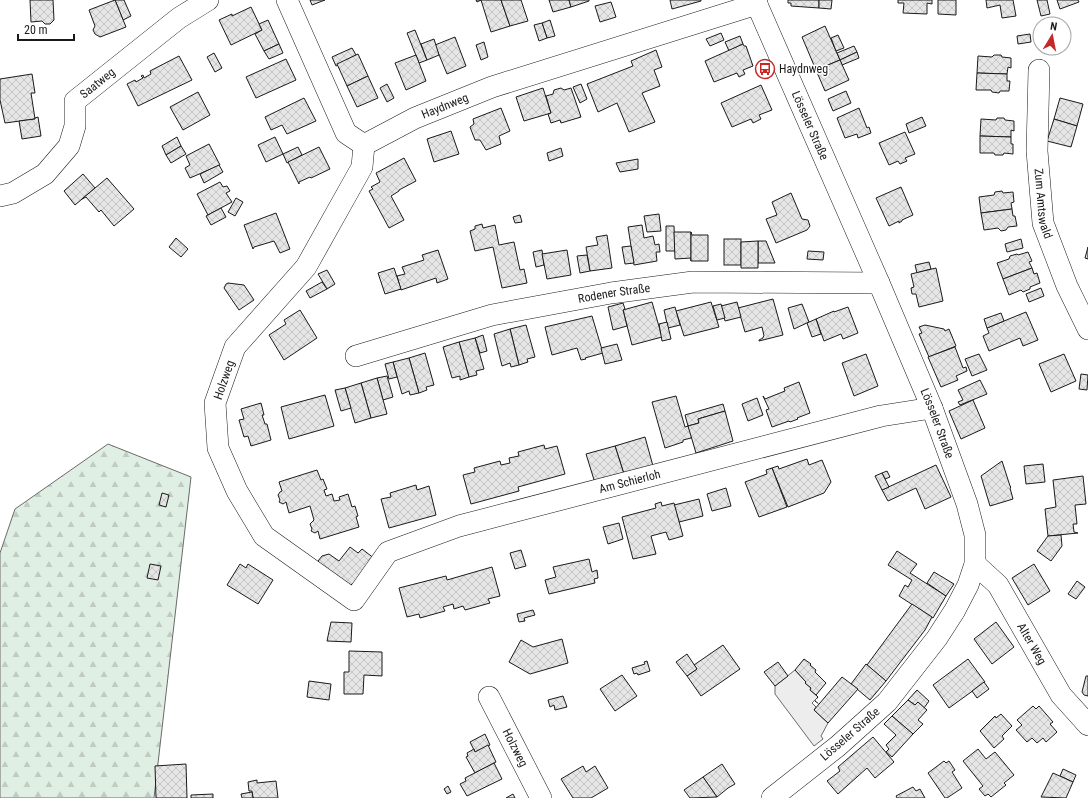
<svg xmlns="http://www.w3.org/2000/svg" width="1088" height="798" font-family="'Roboto Condensed',sans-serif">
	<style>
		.forest { fill: url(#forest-firs); stroke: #6a6a6a }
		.parking { fill: #ededed; stroke: #6a6a6a }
		.building { fill: url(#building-cross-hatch); stroke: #1a1a1a }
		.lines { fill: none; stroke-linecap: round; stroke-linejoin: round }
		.minor-casing { stroke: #1a1a1a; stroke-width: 22 }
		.minor { stroke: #fff; stroke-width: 21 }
		.fence { stroke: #1a1a1a; stroke-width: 1; stroke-dasharray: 5 2; stroke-linecap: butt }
		.labels { text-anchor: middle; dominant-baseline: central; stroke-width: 3; stroke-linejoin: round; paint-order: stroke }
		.poi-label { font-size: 12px; fill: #1a1a1a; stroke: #fff; text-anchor: start }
		.street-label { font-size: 12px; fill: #1a1a1a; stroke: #fff }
	</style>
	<defs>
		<pattern id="forest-firs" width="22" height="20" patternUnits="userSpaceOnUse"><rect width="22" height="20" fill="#e0efe3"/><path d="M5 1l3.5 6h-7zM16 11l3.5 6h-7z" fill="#c0ccc2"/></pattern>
		<pattern id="building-cross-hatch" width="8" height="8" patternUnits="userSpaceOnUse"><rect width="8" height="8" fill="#e6e6e6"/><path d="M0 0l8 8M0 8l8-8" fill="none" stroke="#c5c5c5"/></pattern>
	</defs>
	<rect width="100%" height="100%" fill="#fff"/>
	<polygon class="forest" points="108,444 191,477 154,798 0,798 0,553 15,509"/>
	<polygon class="parking" points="795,670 806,682 805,683 811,688 810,690 818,697 812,703 816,707 814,710 828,723 821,736 823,739 814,746 775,694 775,686"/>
	<g class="building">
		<polygon points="30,0 53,0 54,20 50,24 45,24 42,21 31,22"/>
		<polygon points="115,0 124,0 131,16 123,20"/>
		<polygon points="115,0 126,27 100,37 95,34 93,30 95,26 89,10"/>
		<polygon points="310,0 325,0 312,5"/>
		<polygon points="476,0 501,0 510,26 491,32 481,0 477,2"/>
		<polygon points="501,0 521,0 528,21 510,26"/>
		<polygon points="549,0 569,0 571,7 553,12"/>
		<polygon points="569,0 589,0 589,1 571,7"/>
		<polygon points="670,0 701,0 701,1 672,9"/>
		<polygon points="788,0 819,0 819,8 791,6 791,3 788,3"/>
		<polygon points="819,0 832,0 831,9 819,8"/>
		<polygon points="898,0 932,0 932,4 927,3 927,14 903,13 904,3 898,3"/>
		<polygon points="938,0 956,0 956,15 938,14"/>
		<polygon points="986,0 1013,0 1016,16 1002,18 1000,5 987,8"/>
		<polygon points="1037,0 1047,0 1050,14 1041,16"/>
		<polygon points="1057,0 1078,0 1079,2 1060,9"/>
		<polygon points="611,2 616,17 600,22 595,6"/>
		<polygon points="251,7 262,30 231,45 219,20 232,14 232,16"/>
		<polygon points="268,20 279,44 264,51 255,34 262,30 259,24"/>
		<polygon points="550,20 555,36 547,38 542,23"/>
		<polygon points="542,23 547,38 539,41 534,25"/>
		<polygon points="825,26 840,60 816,70 802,37"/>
		<polygon points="415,30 427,60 419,63 407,33"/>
		<polygon points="721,33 724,40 710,46 706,39"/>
		<polygon points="1030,34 1031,42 1018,44 1017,36"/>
		<polygon points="838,35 844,48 836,51 831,38"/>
		<polygon points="740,36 743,44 729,51 725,42"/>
		<polygon points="455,37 466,66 447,74 435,45"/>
		<polygon points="434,39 439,55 427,60 421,44"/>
		<polygon points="484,42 488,57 481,60 476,45"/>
		<polygon points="279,44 283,53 269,59 264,51"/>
		<polygon points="743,44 744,46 746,46 753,66 743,70 745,74 739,77 737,73 714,82 705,61"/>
		<polygon points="854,46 857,52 840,60 837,53"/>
		<polygon points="352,48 356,55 336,66 332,57"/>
		<polygon points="656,50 662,67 654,70 660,86 642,93 655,122 629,132 617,103 598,112 587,84 633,66 631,61"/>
		<polygon points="857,52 859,58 842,65 840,60"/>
		<polygon points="214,53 222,68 215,72 207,57"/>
		<polygon points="358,54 368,76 347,86 337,64"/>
		<polygon points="416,55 426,81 406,90 395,63"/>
		<polygon points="994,55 1001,55 1002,57 1011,58 1011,68 1008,67 1007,74 977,73 978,56 992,57"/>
		<polygon points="179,56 192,80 138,106 127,84 135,80 136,82 143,78 141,76 143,75 144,78 151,74 150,71"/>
		<polygon points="286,59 296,80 256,98 246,77"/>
		<polygon points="840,60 849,80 825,91 816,70"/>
		<polygon points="977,73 1007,74 1007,81 1010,81 1009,91 1000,91 999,93 992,92 991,90 976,90"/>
		<polygon points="32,74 35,93 31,93 35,119 5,123 0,100 0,79"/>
		<polygon points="368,76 378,98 357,107 347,86"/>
		<polygon points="387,84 394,98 387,102 380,88"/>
		<polygon points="581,84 587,99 580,103 573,87"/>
		<polygon points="761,85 772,110 759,115 761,119 753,123 751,119 732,127 721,103"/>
		<polygon points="543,88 551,113 524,121 516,97"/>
		<polygon points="561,88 564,90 571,88 581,117 561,123 560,120 551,123 548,114 551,113 546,96 553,94 554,90"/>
		<polygon points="846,91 851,103 833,111 828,99"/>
		<polygon points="198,92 210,115 183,130 170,107"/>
		<polygon points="304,98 316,121 287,134 282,125 271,130 265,117"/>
		<polygon points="1060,98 1083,104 1077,126 1054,119"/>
		<polygon points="501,108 510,131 499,136 501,144 486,150 480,140 475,140 470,127 474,124 473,119"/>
		<polygon points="859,108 867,128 869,127 871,133 858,138 857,134 845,138 837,118"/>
		<polygon points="38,117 41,136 22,139 19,121 35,119 35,118"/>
		<polygon points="922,117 926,126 909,133 906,124"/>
		<polygon points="997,118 1004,118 1005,120 1014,121 1014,131 1011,130 1011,137 980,136 981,119 996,120"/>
		<polygon points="1054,119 1077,126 1071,147 1047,141"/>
		<polygon points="451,131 459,154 434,162 427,139"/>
		<polygon points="905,132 915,154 905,158 907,161 900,164 898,161 889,165 879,143"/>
		<polygon points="980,136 1011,137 1011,144 1013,144 1013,154 1004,153 1003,155 995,155 994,153 980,153"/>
		<polygon points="177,137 181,146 166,155 162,146"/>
		<polygon points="275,137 283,154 266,162 258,145"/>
		<polygon points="209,144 220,165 190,178 185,168 190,165 186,156"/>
		<polygon points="181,146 186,154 171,163 166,155"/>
		<polygon points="298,147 302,155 287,163 283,154"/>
		<polygon points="319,147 330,169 311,178 310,177 299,182 299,184 288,162"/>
		<polygon points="561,148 563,156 549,161 547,153"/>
		<polygon points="404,158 416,181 399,190 399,191 391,196 404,220 389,228 369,191 373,189 371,187 380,182 376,173"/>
		<polygon points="638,159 638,169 620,172 616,163"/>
		<polygon points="219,165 223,172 204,183 200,174"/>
		<polygon points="83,174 95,188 75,205 64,191"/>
		<polygon points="107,178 134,209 114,226 101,210 99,212 86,197 82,199"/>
		<polygon points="220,182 223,187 227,186 230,191 226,193 232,202 208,215 197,194"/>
		<polygon points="901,187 913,215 902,220 902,221 899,223 899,221 889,226 876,198"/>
		<polygon points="1002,191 1003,193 1013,192 1014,202 1011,203 1012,209 981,213 979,197 994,195 995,192"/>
		<polygon points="791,193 802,219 808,220 810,226 807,230 776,243 766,219 777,215 772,202"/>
		<polygon points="236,198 243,202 235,216 228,212"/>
		<polygon points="221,208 226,217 211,225 206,216"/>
		<polygon points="1012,209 1013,216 1015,216 1017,226 1008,227 1006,230 1001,231 998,228 984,230 981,213"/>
		<polygon points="276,213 290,249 280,253 274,241 254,247 253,249 244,225"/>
		<polygon points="659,214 661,231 647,232 644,216"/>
		<polygon points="520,215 522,222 515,223 513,217"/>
		<polygon points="482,224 483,228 495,225 499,245 514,242 520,270 524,269 527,283 502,288 493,247 475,251 470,231 475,229 475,226"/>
		<polygon points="642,225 644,238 653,236 655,245 659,244 660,252 656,252 657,261 634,265 628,227"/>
		<polygon points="666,226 674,226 675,251 666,251"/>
		<polygon points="674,232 691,232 691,261 691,258 675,259"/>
		<polygon points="691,232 692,235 708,235 708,261 691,261"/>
		<polygon points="607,235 612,268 590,271 586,247 598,245 596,237"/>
		<polygon points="176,238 188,249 181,257 169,247"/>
		<rect x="724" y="239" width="17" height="26"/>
		<polygon points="1021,239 1023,248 1007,252 1005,244"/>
		<polygon points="758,241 766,241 775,263 758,263"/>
		<polygon points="758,241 758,268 741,268 741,242"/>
		<polygon points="631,246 634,263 625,264 622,247"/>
		<polygon points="1088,247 1088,259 1085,258"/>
		<polygon points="438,250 448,279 437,283 436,278 401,290 397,276 405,274 402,267 424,260 422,255"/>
		<polygon points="542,250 544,265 536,267 533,252"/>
		<polygon points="567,250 571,275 547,279 542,254"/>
		<polygon points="808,251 824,252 823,260 807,259"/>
		<polygon points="1028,252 1032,261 1029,262 1032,268 1003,279 997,263 1009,259 1010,256 1017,254 1018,255"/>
		<polygon points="587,255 590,271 580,273 577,256"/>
		<polygon points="929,262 931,269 917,273 915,265"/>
		<polygon points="394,268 401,289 385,294 378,273"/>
		<polygon points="936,268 943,301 919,307 916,294 912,294 911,288 914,287 911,274"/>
		<polygon points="1032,268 1034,274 1037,273 1040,283 1030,287 1030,289 1023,292 1021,290 1009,295 1003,279"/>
		<polygon points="327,270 335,284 327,289 318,274"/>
		<polygon points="322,282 327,289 310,298 306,291"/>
		<polygon points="228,283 244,285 254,300 239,310 224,288 226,284"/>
		<polygon points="1041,288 1044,296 1029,302 1026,294"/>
		<polygon points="773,299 783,335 759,341 759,340 763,338 763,337 764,336 762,327 745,332 738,308"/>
		<polygon points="652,302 662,337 632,345 623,310"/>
		<polygon points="711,302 719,327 684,336 676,311"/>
		<polygon points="737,302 741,317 725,321 721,306"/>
		<polygon points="623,303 625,309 623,310 627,326 613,330 608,307"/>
		<polygon points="721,304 725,318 717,320 713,306"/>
		<polygon points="802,304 809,322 794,329 788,308"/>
		<polygon points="675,307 680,325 668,328 664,310"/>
		<polygon points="848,307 858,333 843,339 841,334 824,341 816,319 834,311 834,312"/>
		<polygon points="300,310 317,338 284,360 269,335 286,324 284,320"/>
		<polygon points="1026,312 1038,340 1023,346 1020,338 989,351 983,336 989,333 987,328"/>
		<polygon points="1001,313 1004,321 987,328 984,319"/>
		<polygon points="592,316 603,353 585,358 586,359 581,360 577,348 552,355 545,327"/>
		<polygon points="816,319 821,334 812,337 807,323"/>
		<polygon points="667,322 671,339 662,341 659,324"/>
		<polygon points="526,325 535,357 527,359 528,362 519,365 510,329"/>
		<polygon points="925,325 944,329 945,331 949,329 956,346 929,357 919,334 922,333 919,327"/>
		<polygon points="510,329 519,365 511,367 510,363 502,366 494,334"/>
		<polygon points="483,335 487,351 480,353 475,338"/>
		<polygon points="475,338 484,369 476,371 477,375 469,377 459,342"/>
		<polygon points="459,342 469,377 460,380 460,376 452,378 443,347"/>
		<polygon points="617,344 622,360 605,364 601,348"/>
		<polygon points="955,347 963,368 966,367 967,371 956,376 958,380 941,387 928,357"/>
		<polygon points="425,353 434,385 426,387 427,390 419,393 409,358"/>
		<polygon points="866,354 878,386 854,396 842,363"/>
		<polygon points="979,354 987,370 972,376 965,359"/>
		<polygon points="1064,354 1076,381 1051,392 1039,364"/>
		<polygon points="409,358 419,393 410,395 409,391 402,394 393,362"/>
		<polygon points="393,362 397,377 389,379 385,364"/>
		<polygon points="1081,374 1088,375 1087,390 1079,389"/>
		<polygon points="387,376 393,397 383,400 377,378"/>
		<polygon points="377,378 387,414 371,418 361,383"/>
		<polygon points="980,380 987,394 960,405 958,402 963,400 958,390"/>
		<polygon points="799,382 810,413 797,418 798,419 790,422 789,421 772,427 766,410 769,409 763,396 765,399 785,391 784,388"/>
		<polygon points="361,383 371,418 355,423 345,388"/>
		<polygon points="345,388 351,408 341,411 335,390"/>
		<polygon points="325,395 334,426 289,439 281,407"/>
		<polygon points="676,396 685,427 688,426 692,436 691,438 683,440 683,442 665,448 652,402"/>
		<polygon points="757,398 763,415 748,421 742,404"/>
		<polygon points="973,400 985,428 961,439 949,411"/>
		<polygon points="261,403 264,415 262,415 265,424 267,424 271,440 251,446 248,436 244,437 239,420 244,419 241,409"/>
		<polygon points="723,404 725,411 698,419 699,423 688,426 685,415"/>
		<polygon points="725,411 733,441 696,453 688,426 699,423 698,419"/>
		<polygon points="645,437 653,466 624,474 615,446"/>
		<polygon points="544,445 545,449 557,446 565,474 518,487 519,491 471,504 463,475 475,472 474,468 500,461 501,465 510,463 509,458 519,456 518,452"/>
		<polygon points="615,446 624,474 595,483 586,454"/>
		<polygon points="807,459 809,465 822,460 831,482 824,493 788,507 772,468 778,466 779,469"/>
		<polygon points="1002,461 1010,486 1011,487 1010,488 1013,499 990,506 981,476"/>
		<polygon points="1043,464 1045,482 1026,484 1024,466"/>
		<polygon points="936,465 951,497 925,509 916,488 888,501 882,490"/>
		<polygon points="772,468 787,507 759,517 745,482 767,474 766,470"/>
		<polygon points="317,470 321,480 323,479 327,489 324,490 326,496 332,494 334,501 340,500 339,497 348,494 352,507 355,506 358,516 356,517 359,527 320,539 318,531 315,533 311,531 312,529 310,524 314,520 310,506 289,513 286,502 283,504 279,502 280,500 278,495 280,492 282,491 279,482"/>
		<polygon points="887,471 890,477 885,479 882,473"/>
		<polygon points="882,473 889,487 882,490 875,476"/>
		<polygon points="1083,476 1086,504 1075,505 1077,524 1073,524 1074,532 1078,533 1048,536 1045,509 1056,507 1053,480"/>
		<polygon points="416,485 417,490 429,486 436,515 389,528 381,499 391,497 390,493"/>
		<polygon points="726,488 731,506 712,511 707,494"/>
		<polygon points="162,493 169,495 166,507 159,505"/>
		<polygon points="699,499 703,516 679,522 674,505"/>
		<polygon points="661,502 662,506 674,503 683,536 669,540 666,532 651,536 656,554 633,559 622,517 656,508 655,504"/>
		<polygon points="619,523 623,539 608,544 603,527"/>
		<polygon points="1061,535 1062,546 1051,561 1037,551 1048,536"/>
		<polygon points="350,547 358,553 362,549 375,559 355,584 342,586 318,561 322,556 329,554 339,561"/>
		<polygon points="521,550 526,566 515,569 510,553"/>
		<polygon points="897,551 917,564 910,573 946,596 933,618 899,596 905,585 908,587 912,580 888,565"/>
		<polygon points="589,559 592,572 597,570 598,578 594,579 595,583 549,594 545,580 556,577 553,567"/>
		<polygon points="150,564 161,566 158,580 147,578"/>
		<polygon points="240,564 246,568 248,564 273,580 258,604 227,585"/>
		<polygon points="1034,564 1050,591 1028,605 1012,578"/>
		<polygon points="492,567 500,596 488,599 490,603 465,610 463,606 454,609 453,604 443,607 445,611 420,618 419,614 407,617 399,588 446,576 447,580"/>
		<polygon points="934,572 954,584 946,596 927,583"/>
		<polygon points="1077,581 1085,587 1076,599 1068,594"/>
		<polygon points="912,604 932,617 925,630 886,681 867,665"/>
		<polygon points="533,610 535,615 524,618 525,621 519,622 517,614"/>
		<polygon points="331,622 352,623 351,642 327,641"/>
		<polygon points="996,622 1014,647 992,664 974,639"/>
		<polygon points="562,639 568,663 530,674 509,662 521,640 533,647"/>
		<polygon points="723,645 740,669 701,696 687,676 697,669 694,665"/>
		<polygon points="349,651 382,652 382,676 364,675 363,694 344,694 344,672 349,672"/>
		<polygon points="687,654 697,669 687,676 676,662"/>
		<polygon points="804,659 811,664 810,665 816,670 815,672 826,683 816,695 810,690 811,688 805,683 806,682 795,670"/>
		<polygon points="968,659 985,682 949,708 933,685"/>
		<polygon points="647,661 650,671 638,675 637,673 634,674 632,668 645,664 644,662"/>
		<polygon points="778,662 788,676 775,686 764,672"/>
		<polygon points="866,664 886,681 870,700 851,684"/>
		<polygon points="622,675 637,696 615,711 600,689"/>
		<polygon points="1086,676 1088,676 1088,696 1084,695 1082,692"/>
		<polygon points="842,677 858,689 828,723 814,710"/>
		<polygon points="309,681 331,684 329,700 307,697"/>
		<polygon points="984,682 989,689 977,698 972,691"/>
		<polygon points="917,690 929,701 924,708 918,702 915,705 908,700"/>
		<polygon points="563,696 567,707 555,710 554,705 550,707 548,700"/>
		<polygon points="908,700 915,705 918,702 927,710 918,720 923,724 913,734 892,716"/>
		<polygon points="1033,706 1036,709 1039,706 1053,722 1050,724 1057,732 1046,742 1043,738 1037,743 1032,738 1027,742 1016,730 1022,725 1017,720"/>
		<polygon points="1001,714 1012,726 1002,736 1004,739 994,748 980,731 995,716 996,718"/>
		<polygon points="892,716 913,734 892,757 886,752 889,749 886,745 896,735 884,724"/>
		<polygon points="485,734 490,745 475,752 470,742"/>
		<polygon points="873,737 894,762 875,778 867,768 838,794 827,781 840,771 838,767"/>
		<polygon points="488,745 496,762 475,773 466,757 468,756 467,753 474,749 475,752"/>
		<polygon points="978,749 986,759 995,752 1014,775 1004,783 1006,785 991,797 988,794 985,796 979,789 983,786 963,761"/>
		<polygon points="944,761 946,763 949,761 955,770 952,772 962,788 947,798 945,798 928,773"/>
		<polygon points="494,763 502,779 467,796 460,784 466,781 465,778"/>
		<polygon points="186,764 187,798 156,798 155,766"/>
		<polygon points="722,764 735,784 728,788 717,797 703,777"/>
		<polygon points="583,766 586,772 595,766 608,788 591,798 573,798 561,779"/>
		<polygon points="1063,769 1076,775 1073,782 1060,776"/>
		<polygon points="1053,773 1073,782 1066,798 1041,797"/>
		<polygon points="703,777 717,797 690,798 684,790"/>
		<polygon points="257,780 257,783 276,781 278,798 253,798 252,791 249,791 248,782"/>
		<polygon points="448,786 451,792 447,794 444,789"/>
		<polygon points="913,787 916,791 920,789 925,798 897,798 896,796"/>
		<polygon points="252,792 253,798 242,798 241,794"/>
		<polygon points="213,794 213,798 191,798 191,795"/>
		<polygon points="513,794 515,798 506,798"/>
	</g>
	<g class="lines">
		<g class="minor-casing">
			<g id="minor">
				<path id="s1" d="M287,0L346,133L364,145L415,118L492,87L757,4"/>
				<path id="s2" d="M755,0L879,283L932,408L967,504L975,535V564L968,585L955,610L937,638L887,702L838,746L772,798"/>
				<path id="s3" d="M1039,70L1037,151L1043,223L1067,286L1088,329"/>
				<path id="s4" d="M364,145L362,167L306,267L235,347L215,403L218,448L237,491L264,536L354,600L388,552L459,526L881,416L932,408"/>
				<path id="s5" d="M0,196L13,193L45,174L69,146L75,126V101L179,18L208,0"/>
				<path id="s6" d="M356,356L492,315L611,293L693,282L879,283"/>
				<path id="s7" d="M975,564L998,585L1061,695L1088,725"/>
				<path id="s8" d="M489,697L541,798"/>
			</g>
		</g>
		<use href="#minor" class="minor"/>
		<polyline class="fence" points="816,695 818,697 815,701 819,704"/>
	</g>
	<defs>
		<g id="bus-ring" transform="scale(1)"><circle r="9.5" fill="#fff" stroke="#c62828" stroke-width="1.5"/><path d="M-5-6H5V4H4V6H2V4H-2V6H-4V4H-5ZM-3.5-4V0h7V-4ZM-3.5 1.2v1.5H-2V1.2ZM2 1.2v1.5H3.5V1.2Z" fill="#c62828"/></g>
	</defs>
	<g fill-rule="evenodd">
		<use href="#bus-ring" x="765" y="69"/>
	</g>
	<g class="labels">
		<g class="poi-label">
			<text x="779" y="69">Haydnweg</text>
		</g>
		<g class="street-label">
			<text stroke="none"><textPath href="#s5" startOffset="162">Saatweg</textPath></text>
			<text stroke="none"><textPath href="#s1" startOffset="257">Haydnweg</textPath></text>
			<text stroke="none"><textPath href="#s2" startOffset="137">Lösseler Straße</textPath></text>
			<text stroke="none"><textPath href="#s3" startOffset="134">Zum Amtswald</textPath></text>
			<text stroke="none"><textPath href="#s6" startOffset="266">Rodener Straße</textPath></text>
			<text transform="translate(224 380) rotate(-71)">Holzweg</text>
			<text stroke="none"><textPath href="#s2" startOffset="461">Lösseler Straße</textPath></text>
			<text stroke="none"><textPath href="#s4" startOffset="869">Am Schierloh</textPath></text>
			<text stroke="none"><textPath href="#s7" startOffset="99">Alter Weg</textPath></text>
			<text transform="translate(850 734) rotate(-41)">Lösseler Straße</text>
			<text stroke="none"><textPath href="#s8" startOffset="57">Holzweg</textPath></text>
		</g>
	</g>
	<g transform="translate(1052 36) rotate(10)"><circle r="19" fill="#ffffff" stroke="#a3a3a3"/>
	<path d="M0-3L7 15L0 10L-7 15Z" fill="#c62828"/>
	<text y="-6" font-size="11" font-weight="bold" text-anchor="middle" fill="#1a1a1a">N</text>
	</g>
	<path d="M18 34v6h56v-6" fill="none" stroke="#1a1a1a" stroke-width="2"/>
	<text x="24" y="34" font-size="12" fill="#1a1a1a" stroke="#ffffff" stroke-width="3" paint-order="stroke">20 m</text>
</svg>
